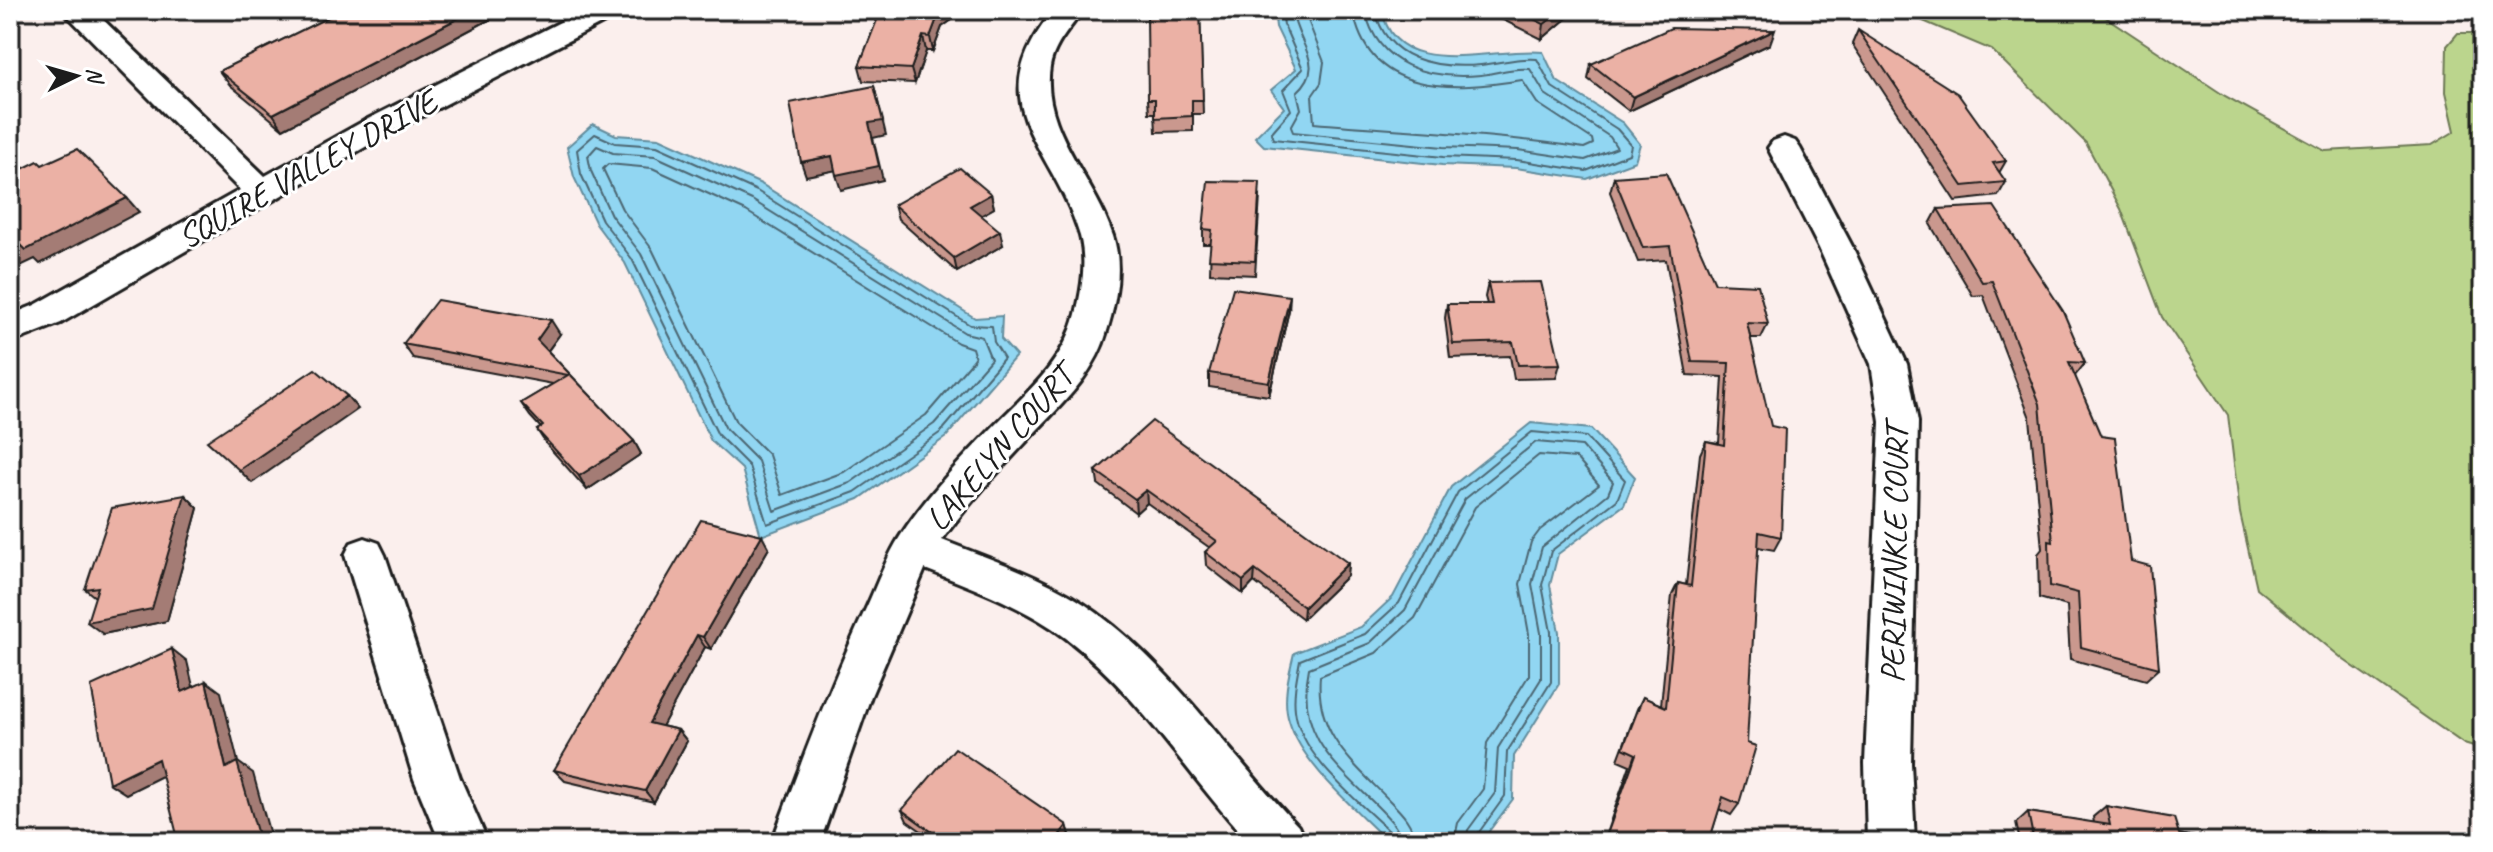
<svg xmlns="http://www.w3.org/2000/svg" width="2493" height="852" font-family="Caveat,sans-serif">
	<style>
		.green { fill: #bbd58d; stroke: #6c7854; stroke-width: 2 }
		.water { fill: #91d6f2; stroke: #628c9c; stroke-width: 2 }
		.lines { fill: none; stroke-linecap: round; stroke-linejoin: round }
		.shore { stroke: #4b6672; stroke-width: 2 }
		.street-casing { stroke: #1c1c1c; stroke-width: 6 }
		.street { fill: #fff; fill-rule: evenodd }
		.wall { fill: #ca988e; stroke: #1c1c1c; stroke-width: 2 }
		.shaded-wall { fill: #a47c74; stroke: #1c1c1c; stroke-width: 2 }
		.building { fill: #ebb1a5; stroke: #1c1c1c; stroke-width: 2 }
		.labels { text-anchor: middle; dominant-baseline: central; stroke-width: 6; stroke-linejoin: round; paint-order: stroke }
		.street-label { font-size: 34px; fill: #1c1c1c; stroke: #fff }
	</style>
	<rect width="100%" height="100%" fill="#fbefed"/>
	<filter id="ink" filterUnits="userSpaceOnUse"><feTurbulence type="fractalNoise" baseFrequency=".0125" numOctaves="2"/><feDisplacementMap in="SourceGraphic" scale="16" xChannelSelector="R" yChannelSelector="G"/><feConvolveMatrix kernelMatrix="1 2 1 2 8 2 1 2 1" color-interpolation-filters="sRGB"/></filter>
	<g filter="url(#ink)">
		<polygon class="green" points="1897,10 2095,10 2225,96 2325,151 2432,145 2455,131 2446,92 2447,46 2458,33 2483,33 2483,750 2464,744 2344,660 2257,588 2240,513 2228,415 2162,317 2121,209 2086,143 1992,50"/>
		<g class="water">
			<path d="M1274,10H1382C1395,83 1495,46 1543,52L1557,81L1623,123L1640,144L1635,161L1587,179L1516,168L1442,165L1264,146L1255,137L1284,108L1271,90L1296,69L1276,27Z"/>
			<polygon points="593,124 616,135 659,138 761,184 975,318 1002,316 1001,339 1016,356 946,437 859,499 761,536 742,469 711,441 625,263 596,224 574,177 567,147"/>
			<path d="M1531,423L1591,429L1635,477L1624,505L1558,554L1550,585L1559,632V684L1514,756L1513,799L1481,842L1387,841C1355,808 1302,765 1289,721C1282,700 1289,673 1294,653L1361,627L1393,597L1451,487Z"/>
		</g>
		<g class="lines">
			<g class="shore">
				<path d="M1282,10L1284,25L1303,69L1283,90L1291,110L1271,133L1273,139L1443,157L1517,160L1586,171L1629,154L1631,145L1617,129L1552,87L1537,59C1518,57 1500,63 1481,65C1435,69 1386,60 1375,10"/>
				<path d="M1292,10C1297,46 1328,64 1297,92L1301,109L1291,127L1293,132L1443,147L1518,150L1585,160L1617,148L1610,137L1545,94L1530,69C1513,67 1498,73 1481,75C1429,80 1377,66 1365,10"/>
				<path d="M1304,10L1324,62L1321,83L1312,96L1314,123C1404,131 1495,134 1584,148L1593,144L1592,139L1537,103L1522,80C1454,91 1368,97 1353,10"/>
				<polygon points="595,134 615,143 657,146 757,191 970,325 992,326 994,342 1004,358 941,432 855,492 767,524 749,466 718,435 632,259 602,220 581,174 577,150"/>
				<polygon points="597,146 613,153 655,156 752,200 965,333 982,337 991,359 934,424 850,483 774,511 758,461 726,429 641,254 611,215 591,171 588,156"/>
				<polygon points="608,164 652,168 746,211 958,343 972,348 975,358 926,415 844,472 782,495 769,455 736,422 652,249 622,209 603,169"/>
				<path d="M1393,842L1391,833C1360,802 1300,757 1295,710C1293,694 1297,676 1300,660L1365,634L1399,603L1458,492L1532,432L1586,437L1625,480L1617,500L1551,551L1542,585L1551,632V682L1507,752L1505,796L1477,835L1476,842"/>
				<path d="M1403,842C1397,825 1386,815 1373,802C1331,761 1296,732 1309,668L1370,643L1405,610L1465,499L1536,442L1582,446L1613,482L1608,494L1542,547L1532,584L1541,633V679L1498,748L1495,793L1468,830L1466,842"/>
				<path d="M1415,842C1413,824 1402,813 1390,801C1352,762 1315,734 1320,676L1376,653L1415,618L1475,507L1539,455L1576,458L1599,485L1540,530L1531,542L1520,584L1529,634V675L1487,743L1483,789L1458,823L1454,842"/>
			</g>
			<g class="street-casing">
				<g id="street">
					<polygon points="62,10 93,10 265,176 364,121 584,10 620,10 616,16 386,135 61,323 10,343 10,315 35,305 240,190"/>
					<path d="M1054,10H1083C1071,28 1054,44 1050,67C1040,128 1096,181 1113,236C1123,266 1116,302 1107,331C1094,378 1056,409 1025,443C996,474 967,505 942,540C995,561 1051,579 1097,613C1176,671 1230,756 1298,826L1305,842H1249C1187,775 1140,695 1066,638C1024,606 973,588 925,569L871,696L820,842H772C801,762 831,683 867,606C878,582 887,556 901,535C926,496 959,462 991,429C1026,393 1063,364 1076,314C1082,289 1087,261 1080,236C1053,144 975,107 1054,10Z"/>
					<polygon points="1784,137 1795,141 1800,148 1853,248 1907,364 1918,422 1911,763 1915,842 1867,842 1865,763 1880,422 1871,364 1819,248 1768,148 1773,141"/>
					<polygon points="365,538 379,543 385,555 460,778 488,842 440,842 414,779 345,555 351,543"/>
				</g>
			</g>
			<use href="#street" class="street"/>
		</g>
		<g class="wall">
			<polygon points="343,10 522,10 506,18 500,14 283,129 230,85 219,71"/>
			<polygon points="881,10 966,10 942,27 933,51 926,51 915,83 863,81 859,66"/>
			<polygon points="1200,10 1203,114 1193,114 1193,131 1156,132 1155,113 1149,113 1148,99"/>
			<polygon points="1483,10 1573,10 1572,14 1542,39"/>
			<polygon points="2252,10 2290,10 2282,21"/>
			<polygon points="1858,30 2006,161 1999,173 2006,182 1998,196 1955,201 1852,44"/>
			<polygon points="1770,44 1629,111 1588,79 1591,64"/>
			<polygon points="1614,177 1715,283 1768,324 1761,338 1750,338 1781,537 1774,550 1758,547 1739,804 1731,815 1719,809 1709,842 1603,842 1630,765 1618,760 1637,709 1643,697 1661,705 1672,595 1678,583 1686,585 1700,454 1706,441 1719,443 1723,377 1687,375 1666,260 1638,262 1610,192"/>
			<polygon points="991,194 994,208 981,215 1003,245 957,272 898,219 894,205"/>
			<polygon points="1260,196 1255,275 1210,273 1211,244 1203,244 1203,229"/>
			<polygon points="1938,209 2085,363 2075,376 2131,561 2159,668 2146,680 2070,659 2067,606 2039,598 2038,554 2042,549 2030,418 1983,295 1973,296 1930,224"/>
			<polygon points="1488,283 1560,364 1556,378 1514,379 1510,356 1450,358 1445,318 1447,304 1487,304 1485,297"/>
			<polygon points="1289,310 1269,396 1209,387 1209,373"/>
			<polygon points="560,334 548,351 634,441 641,454 587,490 546,444 537,430 541,428 530,416 521,403 553,384 413,358 403,344"/>
			<polygon points="1096,471 1348,563 1347,576 1303,619 1254,582 1243,594 1206,565 1205,552 1210,548 1147,503 1136,513 1098,484"/>
			<polygon points="185,495 198,508 167,621 103,634 95,597 85,589"/>
			<polygon points="769,548 711,649 705,647 662,726 678,730 687,741 654,802 565,781 554,770"/>
			<polygon points="2106,806 2179,834 2221,842 2020,842 2016,823 2028,812 2094,823 2093,817"/>
			<polygon points="902,810 1067,825 1070,835 1065,842 937,842 907,821"/>
			<polygon points="2308,830 2373,842 2292,842 2292,840"/>
		</g>
		<g class="shaded-wall">
			<polygon points="474,10 498,10 500,14 283,129 273,114"/>
			<polygon points="502,10 522,10 506,18"/>
			<polygon points="943,10 966,10 942,27 933,51 930,37 939,13"/>
			<polygon points="1562,10 1573,10 1572,14 1542,39 1544,24"/>
			<polygon points="1775,30 1770,44 1629,111 1633,97"/>
			<polygon points="923,36 926,51 915,83 911,69"/>
			<polygon points="874,86 886,135 873,138 883,180 841,190 836,175 869,123"/>
			<polygon points="832,156 837,170 806,176 801,162"/>
			<polygon points="991,194 994,208 973,220 970,206"/>
			<polygon points="127,198 139,212 40,264 35,259 10,271 10,250"/>
			<polygon points="1000,231 1003,245 957,272 954,258"/>
			<polygon points="1290,296 1289,310 1269,396 1269,382"/>
			<polygon points="551,320 560,334 546,353 537,340"/>
			<polygon points="347,396 358,409 252,483 239,470"/>
			<polygon points="634,441 641,454 587,490 579,476"/>
			<polygon points="1146,490 1147,503 1136,513 1135,499"/>
			<polygon points="185,495 198,508 167,621 103,634 87,622"/>
			<polygon points="762,535 769,548 711,649 703,637"/>
			<polygon points="1348,563 1347,576 1303,619 1304,607"/>
			<polygon points="1255,570 1254,582 1243,594 1243,581"/>
			<polygon points="697,635 705,647 658,734 649,723"/>
			<polygon points="172,649 187,661 197,703 182,692"/>
			<polygon points="206,681 221,692 238,762 253,773 272,842 260,842 226,768"/>
			<polygon points="678,730 687,741 654,802 645,791"/>
			<polygon points="158,759 174,770 126,794 109,783"/>
			<polygon points="1067,825 1070,835 1065,842 1054,842"/>
		</g>
		<g class="building">
			<polygon points="343,10 474,10 273,114 219,71"/>
			<polygon points="881,10 943,10 939,13 930,37 923,36 911,69 859,66"/>
			<polygon points="1156,10 1200,10 1203,100 1192,100 1192,116 1155,118 1155,99 1148,99 1147,16"/>
			<polygon points="1515,10 1562,10 1544,24"/>
			<polygon points="1671,28 1775,30 1633,97 1591,64"/>
			<polygon points="1858,30 1958,94 2006,161 1993,163 2006,182 1963,186"/>
			<polygon points="874,86 883,121 869,123 879,166 836,175 832,156 801,162 790,103"/>
			<polygon points="77,149 127,198 26,250 21,245 10,250 10,175 38,161 42,165"/>
			<polygon points="960,168 991,194 970,206 1000,231 954,258 894,205"/>
			<polygon points="1666,173 1715,283 1758,285 1768,324 1747,323 1771,426 1785,429 1781,537 1759,532 1747,743 1756,746 1739,804 1723,797 1709,842 1610,842 1605,840 1636,754 1623,748 1643,697 1666,707 1678,583 1691,586 1706,441 1724,445 1729,363 1692,362 1670,246 1643,248 1614,177"/>
			<polygon points="1208,181 1260,182 1255,261 1209,259 1212,230 1203,229"/>
			<polygon points="1994,206 2063,311 2085,363 2069,362 2101,436 2115,438 2131,561 2150,566 2159,668 2081,647 2078,593 2050,586 2049,541 2053,542 2040,404 1992,281 1982,282 1938,209"/>
			<polygon points="1541,282 1560,364 1518,365 1513,342 1453,344 1447,304 1492,304 1488,283"/>
			<polygon points="1233,288 1290,296 1269,382 1209,373"/>
			<polygon points="437,300 551,320 537,340 634,441 579,476 537,430 543,426 521,403 568,375 403,344"/>
			<polygon points="315,369 347,396 239,470 207,441"/>
			<polygon points="1152,421 1348,563 1304,607 1255,570 1243,581 1205,552 1217,541 1146,490 1135,499 1096,471"/>
			<polygon points="185,495 152,609 87,622 98,587 85,589 112,508"/>
			<polygon points="701,520 762,535 703,637 697,635 649,723 678,730 645,791 554,770"/>
			<polygon points="172,649 182,692 206,681 226,768 237,762 260,842 172,842 178,839 158,759 109,783 91,686"/>
			<polygon points="955,748 1067,825 1054,842 946,842 902,810"/>
			<polygon points="2106,806 2174,818 2179,834 2221,842 2034,842 2028,812 2110,825"/>
			<polygon points="2308,830 2373,842 2311,842"/>
		</g>
	</g>
	<g class="labels">
		<g class="street-label">
			<text transform="translate(307 169) rotate(-29)">SQUIRE VALLEY DRIVE</text>
			<text transform="translate(999 448) rotate(-49)">LAKELYN COURT</text>
			<text transform="translate(1894 554) rotate(-89)">PERIWINKLE COURT</text>
		</g>
	</g>
	<rect width="2493" height="852" fill="none" stroke="#fff" stroke-width="40"/>
	<rect x="20" y="20" width="2453" height="812" fill="none" stroke="#1c1c1c" stroke-width="3" filter="url(#ink)"/>
	<g transform="translate(76 76) rotate(85)" stroke="#ffffff" stroke-width="6" paint-order="stroke">
	<path d="M0-6L14 30L0 20L-14 30Z" fill="#1c1c1c"/>
	<text y="-12" font-size="22" font-weight="bold" text-anchor="middle" fill="#1c1c1c">N</text>
	</g>
</svg>
